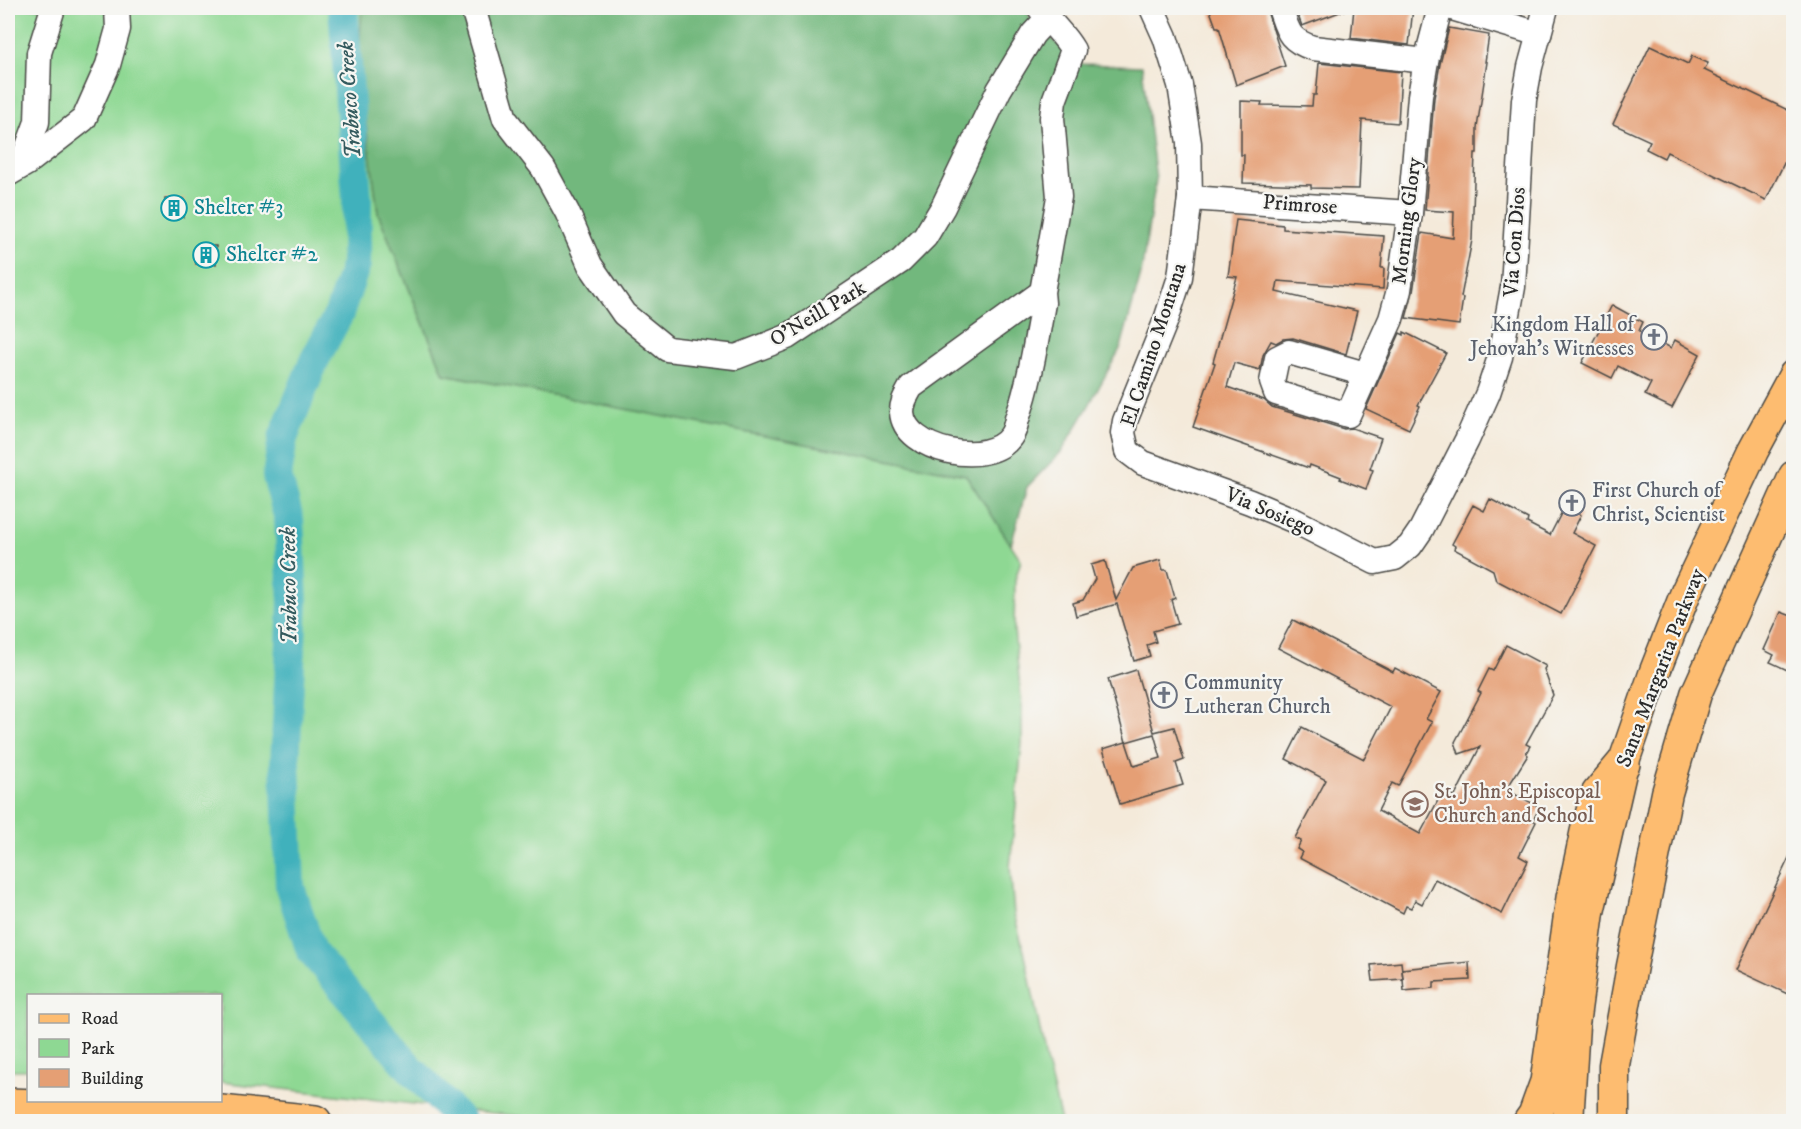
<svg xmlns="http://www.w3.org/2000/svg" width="1801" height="1129" font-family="'IM FELL DW Pica',serif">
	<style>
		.green { fill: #8ed893; stroke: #5c825f; stroke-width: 1.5 }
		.forest { fill: #72b87d; stroke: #4e7254; stroke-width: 1.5 }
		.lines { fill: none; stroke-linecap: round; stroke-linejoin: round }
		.river { stroke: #41b1bc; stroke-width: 30 }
		.building { fill: #e59f74; fill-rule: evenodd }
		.minor-casing { stroke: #494845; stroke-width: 27 }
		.major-casing { stroke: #494845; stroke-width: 33 }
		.highway-casing { stroke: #494845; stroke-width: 36 }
		.minor { stroke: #fff; stroke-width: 24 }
		.major { stroke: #fdbc70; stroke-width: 30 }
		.highway { stroke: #fdbc70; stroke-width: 33 }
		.labels { text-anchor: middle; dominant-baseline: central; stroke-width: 4.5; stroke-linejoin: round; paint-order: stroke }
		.street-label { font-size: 21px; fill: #2b2b2b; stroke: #f6f6f2 }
		.culture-label { font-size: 21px; fill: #0d838f; stroke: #f6f6f2; text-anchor: start }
		.worship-label { font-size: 21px; fill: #5b616d; stroke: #f6f6f2; text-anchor: start }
		.education-label { font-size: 21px; fill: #785e54; stroke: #f6f6f2; text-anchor: start }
		.water-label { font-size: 22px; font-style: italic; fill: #335a5e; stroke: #f6f6f2 }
	</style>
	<rect width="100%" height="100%" fill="#f6f6f2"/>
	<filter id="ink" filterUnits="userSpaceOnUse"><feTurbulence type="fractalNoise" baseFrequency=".0167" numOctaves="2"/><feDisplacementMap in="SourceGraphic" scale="12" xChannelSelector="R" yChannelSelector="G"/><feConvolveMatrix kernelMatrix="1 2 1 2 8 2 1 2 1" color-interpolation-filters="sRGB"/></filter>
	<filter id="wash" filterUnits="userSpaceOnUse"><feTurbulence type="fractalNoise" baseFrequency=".008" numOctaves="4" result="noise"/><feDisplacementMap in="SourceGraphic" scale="24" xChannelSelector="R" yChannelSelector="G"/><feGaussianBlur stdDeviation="1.35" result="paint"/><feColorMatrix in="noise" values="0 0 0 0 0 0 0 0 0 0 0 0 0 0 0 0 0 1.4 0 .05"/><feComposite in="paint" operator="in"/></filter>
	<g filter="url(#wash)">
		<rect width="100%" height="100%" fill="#f4eada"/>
		<polygon class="green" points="8,8 362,8 358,63 378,213 444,374 966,475 1021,560 1015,580 1014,630 1022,707 1022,744 1010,867 1014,914 1025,955 1046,1060 1061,1121 633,1122 613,1118 527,1117 221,1082 220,996 28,996 28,1070 8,1070"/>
		<polygon class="forest" points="362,8 1027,8 1029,16 1063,49 1082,64 1142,66 1156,180 1141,274 1121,347 1087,409 1062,451 1027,487 1011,545 966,475 444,374 378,213 358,63"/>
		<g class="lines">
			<polyline class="river" points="343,8 357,199 356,264 339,314 314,361 283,438 277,476 289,519 293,603 285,763 290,887 311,951 409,1067 462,1122"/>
		</g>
		<g id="blocks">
			<g class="building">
				<polygon points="1209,8 1266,8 1285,66 1236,85 1219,27 1216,27"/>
				<polygon points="1295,8 1348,8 1348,9 1302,26"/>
				<polygon points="1354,8 1413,8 1409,45 1351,38"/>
				<polygon points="1449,28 1489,35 1485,62 1487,62 1477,128 1477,153 1475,153 1472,240 1461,297 1463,298 1459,325 1406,318 1413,292 1422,233 1453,238 1454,212 1425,210 1434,98 1440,64"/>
				<polygon points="1650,46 1688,64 1692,56 1708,63 1704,70 1794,113 1794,143 1766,200 1667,152 1664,158 1646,149 1650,141 1613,124"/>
				<polygon points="1319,63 1401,72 1398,123 1362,120 1359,189 1311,188 1311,185 1243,183 1244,155 1241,155 1241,101 1262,102 1261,105 1312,106 1313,95 1316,95"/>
				<polygon points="165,199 184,199 183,217 165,217"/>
				<polygon points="1236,220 1283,225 1283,229 1384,236 1381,268 1384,268 1383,289 1278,281 1276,292 1357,311 1346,354 1293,338 1283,339 1276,343 1271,341 1263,355 1260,370 1234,363 1227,387 1264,400 1272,407 1344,429 1352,428 1381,438 1370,469 1373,470 1366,489 1340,479 1341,477 1310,465 1309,468 1193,427 1215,363 1213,362 1237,277 1228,276"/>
				<rect x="196" y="246" width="20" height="18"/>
				<polygon points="1612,305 1643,322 1639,331 1671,348 1675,340 1700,354 1672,408 1645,395 1651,383 1618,366 1612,378 1582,363"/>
				<polygon points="1404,332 1446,353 1418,405 1420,406 1409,429 1366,409 1400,333 1404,335"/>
				<polygon points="1490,499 1528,519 1527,523 1550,535 1565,506 1581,515 1572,533 1596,546 1561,614 1496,580 1493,570 1454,549 1455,546 1452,544 1473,505 1484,511"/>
				<polygon points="1160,560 1163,570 1167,570 1175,598 1171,600 1178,624 1153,631 1156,642 1147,645 1150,656 1134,661 1117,604 1076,616 1073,603 1083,600 1095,579 1091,565 1105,561 1116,600 1133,568"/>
				<polygon points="1781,612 1794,617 1794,673 1770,662 1774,655 1764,650"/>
				<polygon points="1293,620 1393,672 1395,668 1441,692 1426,719 1432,722 1398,786 1392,783 1378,811 1420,834 1442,793 1449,796 1450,794 1455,796 1480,747 1459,754 1455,742 1481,693 1478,691 1489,669 1493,671 1506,645 1546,666 1544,669 1553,695 1526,744 1530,746 1526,753 1528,755 1506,790 1540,807 1533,820 1536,822 1519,856 1528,861 1502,914 1435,879 1422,904 1415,900 1411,908 1406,906 1403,913 1299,858 1302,852 1297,849 1301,841 1295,838 1326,780 1286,759 1302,727 1364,759 1391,707 1278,648"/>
				<path d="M1136,670L1154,732L1174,727L1184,760L1176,763L1183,785L1120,804L1103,749L1126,742L1108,679ZM1154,734L1161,758L1134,766L1126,742Z"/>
				<polygon points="1794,847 1794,997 1736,970"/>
				<polygon points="1401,962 1403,979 1373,981 1371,965"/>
				<polygon points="1469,962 1470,980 1434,982 1434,988 1404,991 1402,969"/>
			</g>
		</g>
	</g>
	<g filter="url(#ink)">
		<use href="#blocks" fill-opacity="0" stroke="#494845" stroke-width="1.5"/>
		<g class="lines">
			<g class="minor-casing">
				<g id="minor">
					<polyline points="473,8 505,119 543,168 567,212 590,265 624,314 667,349 736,357 787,337 901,261 925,237 943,207 999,90 1033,34 1047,19"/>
					<path d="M1040,8C1050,23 1064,34 1073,50L1054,101L1052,118L1059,197L1042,292L1043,303C1036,342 1030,382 1017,419C1016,424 1014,432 1011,436C989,469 904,451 902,412C902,402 906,396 911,387L1042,292"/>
					<polyline points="1152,8 1165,37 1180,85 1189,143 1190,198 1180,277 1166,320 1125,421 1123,433 1127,451 1143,463 1250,502 1295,521 1375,562 1395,558 1410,546 1421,530 1467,440 1488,393 1500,357 1513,287 1524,100 1530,67 1546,8"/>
					<path d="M1280,8C1288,31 1288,40 1313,48L1426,61"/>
					<polyline points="1452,8 1539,34"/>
					<polyline points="15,169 26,152 37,122 39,53 53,8"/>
					<polyline points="8,174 27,163 84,119 108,65 118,29 117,8"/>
					<polyline points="1190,198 1410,213"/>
					<polyline points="1365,374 1289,352 1277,358 1272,382 1276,393 1348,415 1391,319 1399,290 1410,213 1420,96 1426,61 1440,8"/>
				</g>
			</g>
			<g class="major-casing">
				<g id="major">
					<polyline points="1568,1122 1574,1025 1589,912 1623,764 1655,671 1686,592 1753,451 1794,375"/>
					<polyline points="1614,1122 1614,1065 1632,966 1667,793 1696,694 1794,476"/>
				</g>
			</g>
			<g class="highway-casing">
				<g id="highway">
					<polyline points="8,1105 221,1112 315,1122"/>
					<polyline points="1530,1122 1535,1115 1547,1082 1573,898 1587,832 1598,794 1623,764"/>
				</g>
			</g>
			<use href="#minor" class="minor"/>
			<use href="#major" class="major"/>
			<use href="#highway" class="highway"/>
		</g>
	</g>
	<defs>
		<g id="building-ring" transform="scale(1.35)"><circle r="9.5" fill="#f6f6f2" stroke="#0f9aa8" stroke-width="1.5"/><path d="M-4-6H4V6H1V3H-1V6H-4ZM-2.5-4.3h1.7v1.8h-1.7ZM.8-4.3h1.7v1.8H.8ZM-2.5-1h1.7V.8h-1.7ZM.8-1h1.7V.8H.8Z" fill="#0f9aa8"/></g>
		<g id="church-ring" transform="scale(1.35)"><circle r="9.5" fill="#f6f6f2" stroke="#6b7280" stroke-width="1.5"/><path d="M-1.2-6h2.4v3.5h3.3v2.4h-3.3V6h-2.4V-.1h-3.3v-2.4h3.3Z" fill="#6b7280"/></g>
		<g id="school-ring" transform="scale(1.35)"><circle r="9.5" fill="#f6f6f2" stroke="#8d6e63" stroke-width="1.5"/><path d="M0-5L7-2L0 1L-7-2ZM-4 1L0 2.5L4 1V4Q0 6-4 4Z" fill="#8d6e63"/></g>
	</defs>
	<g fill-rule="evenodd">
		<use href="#building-ring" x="174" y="208"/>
		<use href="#building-ring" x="206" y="255"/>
		<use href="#church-ring" x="1654" y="337"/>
		<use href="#church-ring" x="1572" y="503"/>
		<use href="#church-ring" x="1164" y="695"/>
		<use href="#school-ring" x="1415" y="804"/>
	</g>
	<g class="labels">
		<g class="street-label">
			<text transform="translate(1300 205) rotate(4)">Primrose</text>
			<text transform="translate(1407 221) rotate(-83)">Morning Glory</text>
			<text transform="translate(1515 242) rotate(-86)">Via Con Dios</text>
			<text transform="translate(818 314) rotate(-31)">O'Neill Park</text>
			<text transform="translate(1154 345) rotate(-72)">El Camino Montana</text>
			<text transform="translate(1270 512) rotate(23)">Via Sosiego</text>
			<text transform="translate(1661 668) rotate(-69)">Santa Margarita Parkway</text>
		</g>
		<g class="culture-label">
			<text x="194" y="208">Shelter #3</text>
			<text x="226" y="255">Shelter #2</text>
		</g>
		<g class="worship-label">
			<text x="1634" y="325" text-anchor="end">Kingdom Hall of<tspan x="1634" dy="24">Jehovah's Witnesses</tspan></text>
			<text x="1592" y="491">First Church of<tspan x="1592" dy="24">Christ, Scientist</tspan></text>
			<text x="1184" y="683">Community<tspan x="1184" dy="24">Lutheran Church</tspan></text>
		</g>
		<g class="education-label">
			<text x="1434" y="792">St. John's Episcopal<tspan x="1434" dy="24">Church and School</tspan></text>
		</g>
		<g class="water-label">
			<text transform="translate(350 100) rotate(-94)">Trabuco Creek</text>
			<text transform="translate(289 586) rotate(-91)">Trabuco Creek</text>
		</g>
	</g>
	<rect width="1801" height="1129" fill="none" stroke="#f6f6f2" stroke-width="30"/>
	<rect x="27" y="994" width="195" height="108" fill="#f6f6f2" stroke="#a5a5a2" stroke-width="1.5"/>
	<rect x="39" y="1014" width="30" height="9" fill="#fdbc70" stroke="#a5a5a2" stroke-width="1.5"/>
	<text x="81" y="1024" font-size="18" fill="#2b2b2b">Road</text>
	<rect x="39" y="1039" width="30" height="18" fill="#8ed893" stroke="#a5a5a2" stroke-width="1.5"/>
	<text x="81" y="1054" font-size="18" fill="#2b2b2b">Park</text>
	<rect x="39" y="1069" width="30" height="18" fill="#e59f74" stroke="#a5a5a2" stroke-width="1.5"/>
	<text x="81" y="1084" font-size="18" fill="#2b2b2b">Building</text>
</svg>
